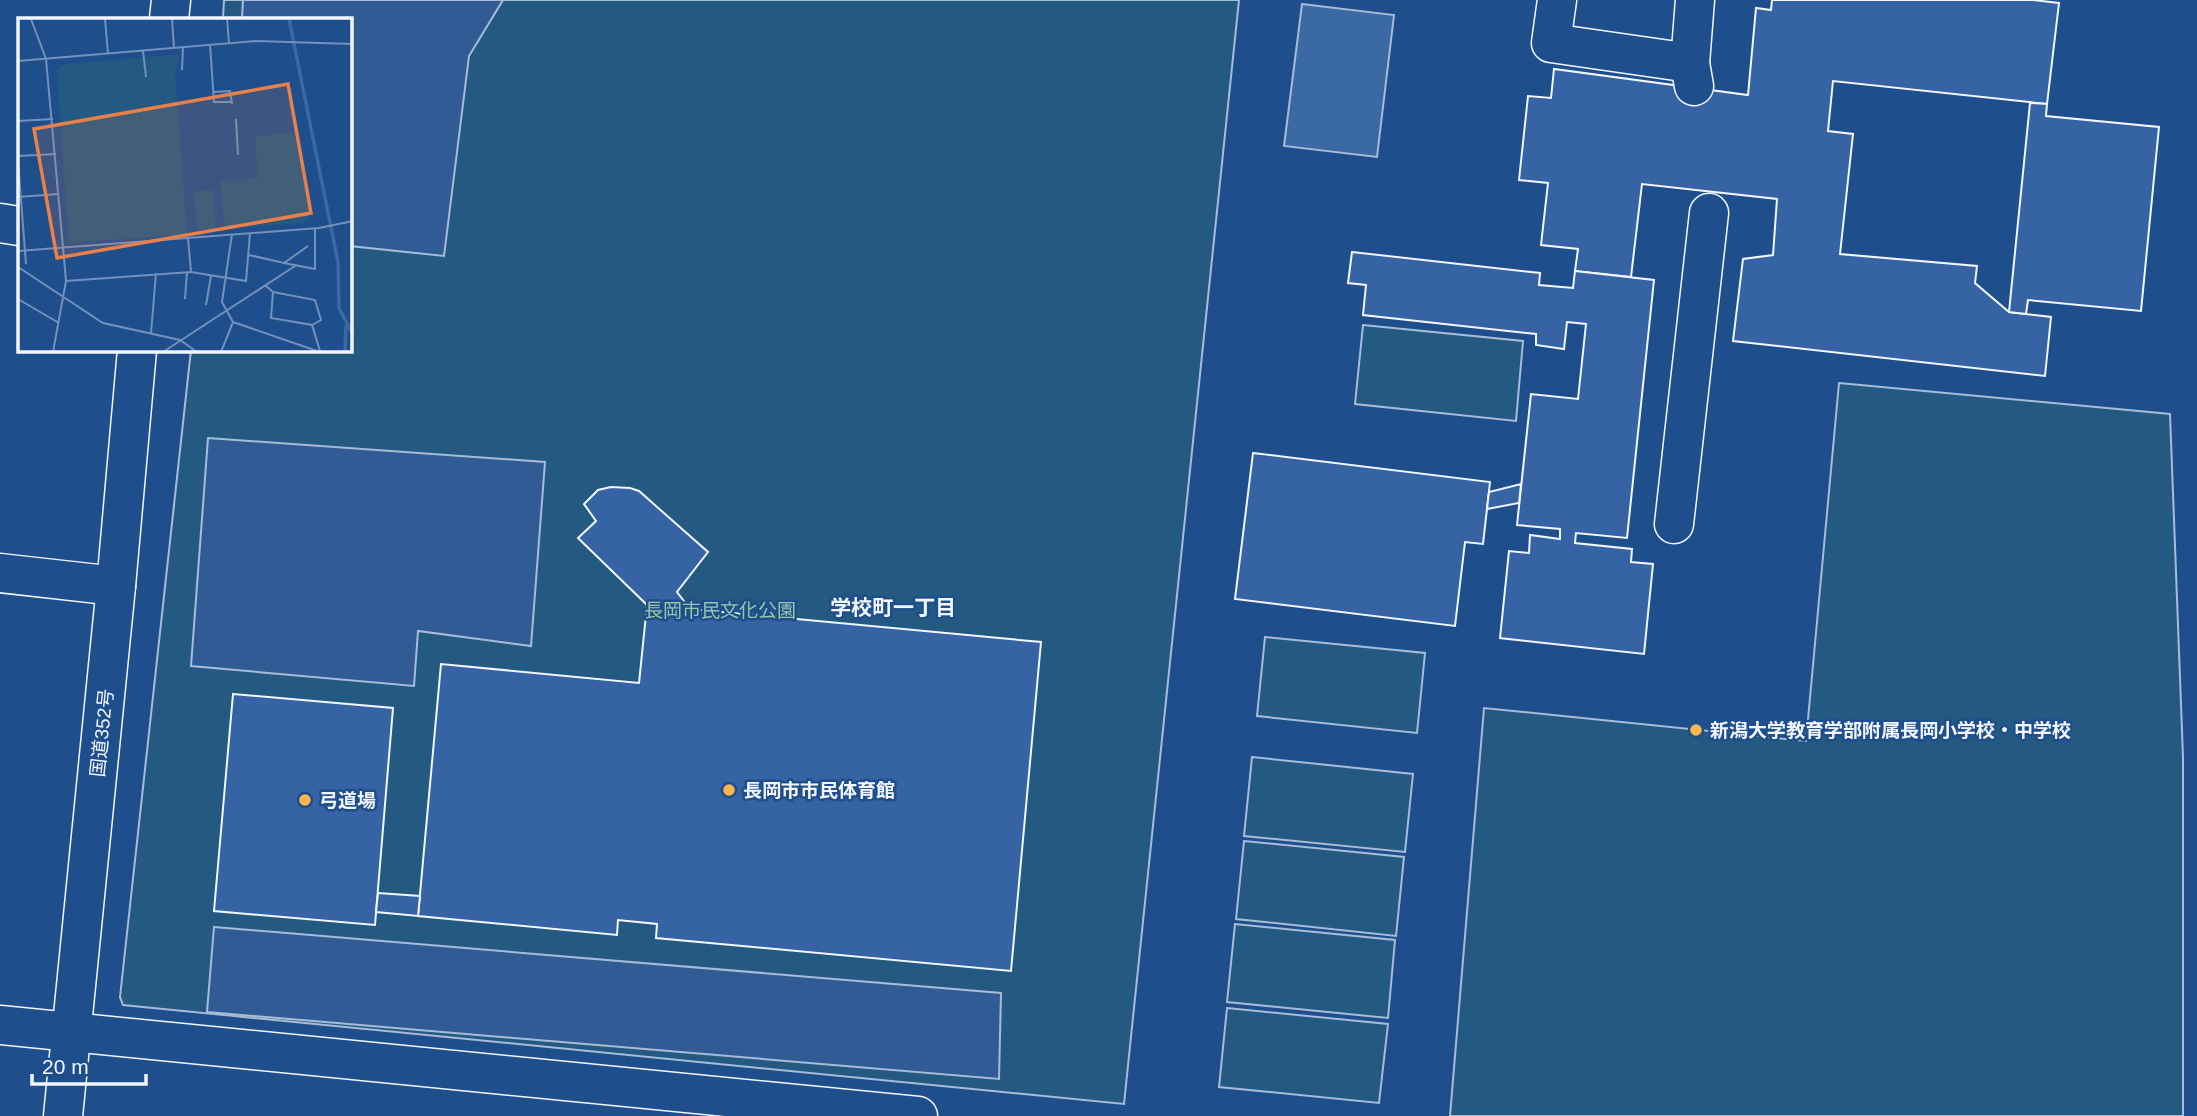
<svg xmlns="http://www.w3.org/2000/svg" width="2197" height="1116" font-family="Helvetica,'Noto Sans JP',sans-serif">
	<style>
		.green { fill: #245a82; stroke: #a8bbd7; stroke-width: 2 }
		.parking { fill: #305b95; stroke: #a8bbd7; stroke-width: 2 }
		.water { fill: #3b69a3; stroke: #a8bbd7; stroke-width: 2 }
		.building { fill: #3563a3; stroke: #f2f6ff; stroke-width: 2 }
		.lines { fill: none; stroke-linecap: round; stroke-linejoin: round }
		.minor-casing { stroke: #f2f6ff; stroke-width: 41 }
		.highway-casing { stroke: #f2f6ff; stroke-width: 41 }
		.minor { stroke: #1f4e8c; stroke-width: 38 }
		.highway { stroke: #1f4e8c; stroke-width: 38 }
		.poi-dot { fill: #ffb74d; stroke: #1f4e8c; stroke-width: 2.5 }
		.labels { text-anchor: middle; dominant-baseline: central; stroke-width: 5; stroke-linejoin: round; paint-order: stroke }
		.park-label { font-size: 19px; fill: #97c8a6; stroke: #1f4e8c }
		.poi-label { font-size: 19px; font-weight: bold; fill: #f2f6ff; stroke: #1f4e8c; text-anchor: start }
		.street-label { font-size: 19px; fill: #f2f6ff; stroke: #1f4e8c }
		.neighbourhood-label { font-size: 21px; font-weight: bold; fill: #f2f6ff; stroke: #1f4e8c }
		.inset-river { fill: none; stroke: #3b69a3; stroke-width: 3.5 }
		.inset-road { fill: none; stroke: #7391ba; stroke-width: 2 }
		.view { fill: #ea8049; fill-opacity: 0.15; stroke: #ea8049; stroke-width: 3.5 }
		.inset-edge { fill: none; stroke: #f2f6ff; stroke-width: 3.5 }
	</style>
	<rect width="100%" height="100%" fill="#1f4e8c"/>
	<g class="green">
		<polygon points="224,0 1239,0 1124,1104 123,1005 120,997 191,350 350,350 350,19 223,19"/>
		<polygon points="1363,325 1523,341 1516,421 1355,404"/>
		<polygon points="1839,383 2170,414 2183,757 2183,1116 1450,1116 1484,708 1806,741"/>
		<polygon points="1265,637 1425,653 1417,733 1257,716"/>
		<polygon points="1252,757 1413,774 1405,852 1244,836"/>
		<polygon points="1244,841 1404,857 1396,936 1236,919"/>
		<polygon points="1235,924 1395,940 1388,1018 1227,1002"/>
		<polygon points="1227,1008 1388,1024 1379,1103 1219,1087"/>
	</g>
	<g class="parking">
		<polygon points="243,0 503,0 469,56 444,256 350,246 350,19 242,19"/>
		<polygon points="208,438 545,462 531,646 418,631 414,686 191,666"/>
		<polygon points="214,927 1001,993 999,1079 207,1012"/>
	</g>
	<polygon class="water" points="1302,4 1394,15 1377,157 1284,146"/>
	<g class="building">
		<polygon points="1772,0 2033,0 2059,3 2047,104 1833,81 1828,131 1853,134 1840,254 1977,266 1975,283 2009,312 2051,317 2045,376 1733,341 1743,259 1773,255 1777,199 1642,184 1631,277 1575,271 1578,249 1541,245 1548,183 1519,180 1528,96 1551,98 1554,69 1748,95 1756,8 1771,10"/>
		<polygon points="2030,103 2047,104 2046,116 2159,127 2141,311 2028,300 2026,314 2009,312"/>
		<polygon points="1352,252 1540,273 1539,285 1573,288 1575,271 1654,280 1627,538 1576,533 1575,543 1632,549 1631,562 1653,564 1644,654 1500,638 1509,551 1529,553 1530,535 1560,539 1560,529 1517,525 1531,394 1578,399 1586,324 1567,322 1564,349 1536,345 1536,334 1363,315 1366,285 1348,283"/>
		<polygon points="1253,453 1490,482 1483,544 1465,542 1455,626 1235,599"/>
		<polygon points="1521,484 1519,503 1487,509 1489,492"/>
		<polygon points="611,487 630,488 639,491 708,552 677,592 690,609 1041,642 1011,971 656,938 657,924 618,920 617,935 418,916 441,664 639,683 647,605 578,538 596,521 584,504 598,490"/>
		<polygon points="233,694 393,708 375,925 214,911"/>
		<polygon points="378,893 420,896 418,916 376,912"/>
	</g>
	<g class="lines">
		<g class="minor-casing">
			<g id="minor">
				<polyline points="1557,0 1551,43 1690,63"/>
				<polyline points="1694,86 1690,63 1695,0"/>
				<polyline points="0,223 19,226"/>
				<polyline points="1674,524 1709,213"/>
				<polyline points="0,573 116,586"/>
				<polyline points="0,1025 918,1116"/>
			</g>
		</g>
		<g class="highway-casing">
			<g id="highway">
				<polyline points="169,19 171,0"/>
				<polyline points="63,1116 116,586 137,350"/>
			</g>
		</g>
		<use href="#minor" class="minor"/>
		<use href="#highway" class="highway"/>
	</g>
	<g class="poi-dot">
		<circle cx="1696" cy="730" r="7"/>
		<circle cx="729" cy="790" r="7"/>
		<circle cx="305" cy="800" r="7"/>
	</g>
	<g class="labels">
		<g class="park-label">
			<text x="720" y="610">長岡市民文化公園</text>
		</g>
		<g class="poi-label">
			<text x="1710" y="730">新潟大学教育学部附属長岡小学校・中学校</text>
			<text x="743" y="790">長岡市市民体育館</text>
			<text x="319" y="800">弓道場</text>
		</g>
		<g class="street-label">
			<text transform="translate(102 733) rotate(-84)">国道352号</text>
		</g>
		<g class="neighbourhood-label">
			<text x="893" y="607">学校町一丁目</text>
		</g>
	</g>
	<g transform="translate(18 18)">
		<rect width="334" height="334" fill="#1f4e8c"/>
		<path d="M162,36L157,55L169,216L51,225L39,53L44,47ZM276,115L292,197L286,205L207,211L202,163L240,160L237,118ZM195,172L198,210L179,212L176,173Z" fill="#245a82"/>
		<path class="inset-river" d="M271,1L320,244L321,290L335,317M327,334L328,307"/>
		<path class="inset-road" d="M13,1L28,41M87,1L90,36M154,1L156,30M209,1L211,25M192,26L196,84H213M125,33L128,59M28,41L48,263L35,334M0,43L238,23L335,26M164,52L165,29M196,74L212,73L214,86M218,101L220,137M0,103L35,101M0,138L38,136M0,143L8,246M0,179L41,176M170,220L173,254M0,233L301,210L335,203M231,237L266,245L290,228M266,245L297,251V210M0,249L85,305L162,322L179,334M48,263L173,254L228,263L232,215M247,267L255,274L253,300L294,307L302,333M255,274L297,282L303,302L294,307M0,281L41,305M167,281L169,254M188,287L193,258M215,304L302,334M133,315L138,255M145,334L277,248M203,334L215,304L204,284L214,216"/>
		<path class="view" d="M270,66L293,195L39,240L16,111Z"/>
		<rect width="334" height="334" class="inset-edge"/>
	</g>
	<path d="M32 1074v10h114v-10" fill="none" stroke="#f2f6ff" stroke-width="3.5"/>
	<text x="42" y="1074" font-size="21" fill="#f2f6ff" stroke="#1f4e8c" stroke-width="5" paint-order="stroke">20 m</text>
</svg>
